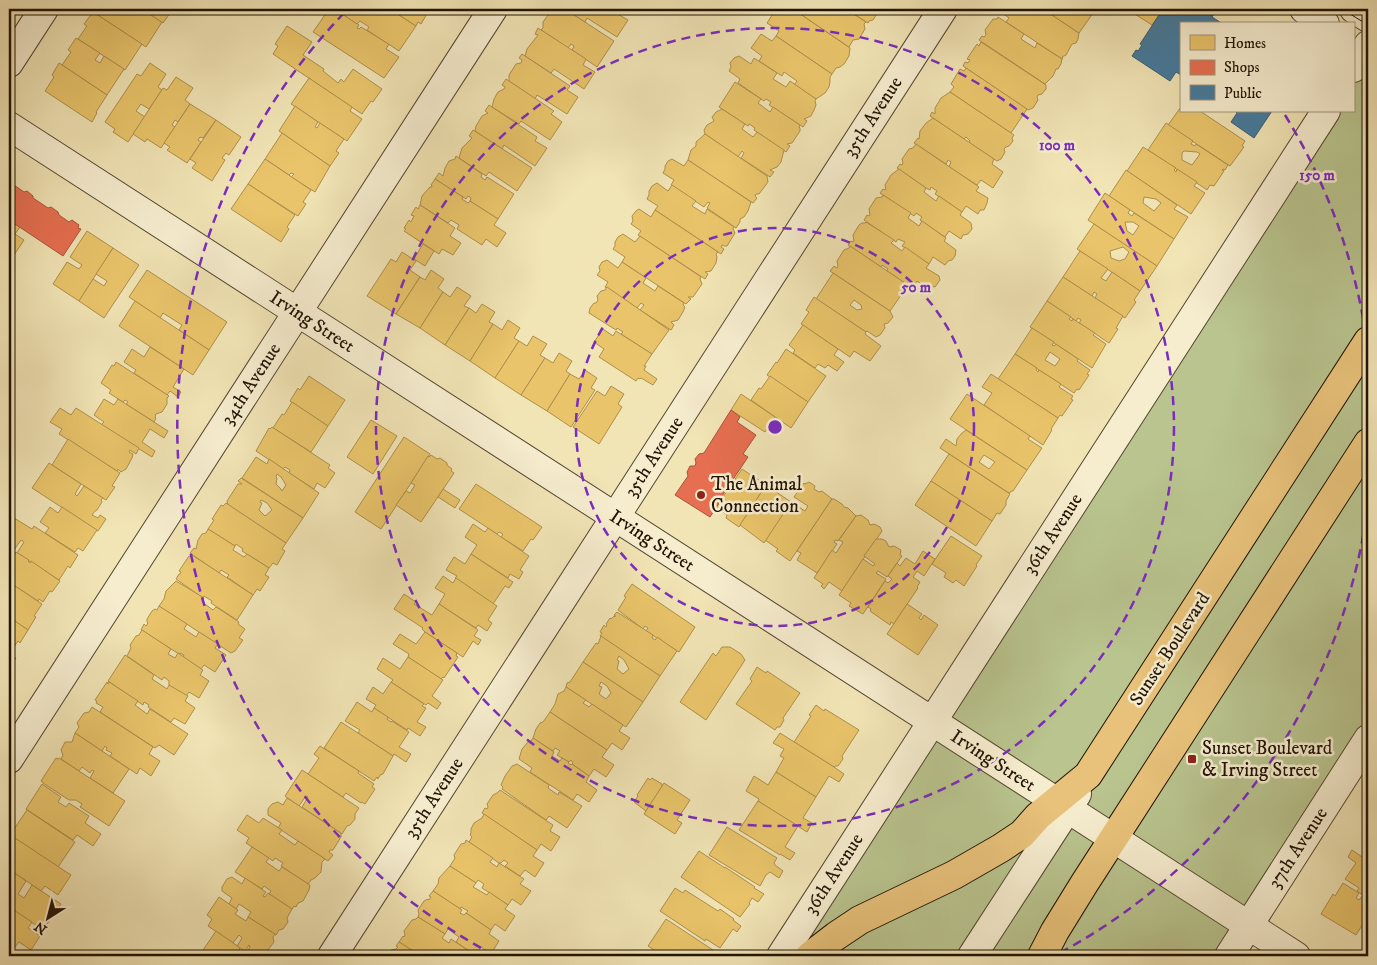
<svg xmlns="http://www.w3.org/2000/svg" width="1377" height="965" font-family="'IM FELL DW Pica',serif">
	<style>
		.green { fill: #b9c48e; stroke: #6d6c4a }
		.homes { fill: #e9c46a; stroke: #ad8f4c; fill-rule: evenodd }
		.shops { fill: #e76f51; stroke: #ac533a }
		.public { fill: #457b9d; stroke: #3a5c6f }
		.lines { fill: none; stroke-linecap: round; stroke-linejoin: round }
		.minor-casing { stroke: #554731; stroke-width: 30 }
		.major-casing { stroke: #211305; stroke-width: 30 }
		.minor { stroke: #f6edcf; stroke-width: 28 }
		.major { stroke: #e8c27a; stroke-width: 28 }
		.tram { stroke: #211305; stroke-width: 1 }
		.ring { fill: none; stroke: #7b2cbf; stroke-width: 2.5; stroke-dasharray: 9 6 }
		.poi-dot { fill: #8f2418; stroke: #f6edcf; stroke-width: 2 }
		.labels { text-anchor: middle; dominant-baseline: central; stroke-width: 5; stroke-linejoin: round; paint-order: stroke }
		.street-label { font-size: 19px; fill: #211305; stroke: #f6edcf }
		.poi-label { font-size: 19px; fill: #211305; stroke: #f6edcf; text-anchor: start }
		.centre { fill: #7b2cbf; stroke: #f6edcf; stroke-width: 2.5 }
		.ring-label { font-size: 15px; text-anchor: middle; font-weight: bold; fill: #7b2cbf; stroke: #f6edcf; stroke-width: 5; stroke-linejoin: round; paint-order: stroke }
	</style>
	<rect width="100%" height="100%" fill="#f1e4b5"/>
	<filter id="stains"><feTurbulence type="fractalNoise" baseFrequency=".004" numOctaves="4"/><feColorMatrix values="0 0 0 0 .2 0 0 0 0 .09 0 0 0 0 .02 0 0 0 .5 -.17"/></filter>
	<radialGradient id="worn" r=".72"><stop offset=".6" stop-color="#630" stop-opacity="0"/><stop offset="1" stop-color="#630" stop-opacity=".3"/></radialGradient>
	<polygon class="green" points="1368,45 1368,739 1228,956 781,956 1326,111 1353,111 1353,69"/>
	<g class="homes">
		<polygon points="100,9 142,9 162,22 146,47 96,14"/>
		<polygon points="142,9 173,9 163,23"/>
		<polygon points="329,9 335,9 359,25 357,28 359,29 361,27 389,44 386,49 399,57 384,78 313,32"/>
		<polygon points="335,9 390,9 416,26 399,51 367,30 369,27 360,21 357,24"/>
		<polygon points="390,9 427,9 426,10 428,12 421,24 418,22 416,26"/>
		<polygon points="553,9 565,9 614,41 597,67 572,50 574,46 571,44 568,48 541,30 543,28 543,22 548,15 554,10"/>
		<polygon points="565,9 619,9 616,13 628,20 617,37 587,18 585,22"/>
		<polygon points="776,9 780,9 789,15 793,9 850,48 849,56 844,64 840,67 836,68 832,74 776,36 779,31 767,23"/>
		<polygon points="793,9 837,9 842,12 844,9 846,9 866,22 864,24 865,29 859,39 853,40 849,47"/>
		<polygon points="846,9 880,9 873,20 869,21 868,23"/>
		<polygon points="1000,9 1043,9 1079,33 1078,39 1076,43 1072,44 1066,55 1062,57 1063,58 1062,59 1006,22 1009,18 1001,12 1003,10"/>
		<polygon points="1043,9 1096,9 1079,33"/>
		<polygon points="1127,9 1163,9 1152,25"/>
		<polygon points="93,12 142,44 125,70 78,39 87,26 84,24"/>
		<polygon points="998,17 1024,34 1021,39 1035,48 1037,43 1062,59 1061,64 1058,69 1056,69 1053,76 1045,84 979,40 982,36 984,37 986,35 985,30 993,19 997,19"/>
		<polygon points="287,26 312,42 303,55 324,69 323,71 338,83 341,79 344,82 353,69 382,89 373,102 371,101 362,114 273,54 278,46 275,44"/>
		<polygon points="538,28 586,59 583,65 595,72 584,89 554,69 551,73 525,56 527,49 538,35 535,34"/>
		<polygon points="761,34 772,41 776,36 832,74 830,77 830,82 829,87 825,93 816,99 794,85 797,81 784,72 782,76 759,61 762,56 751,48"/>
		<polygon points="76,38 100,53 95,60 100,63 104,56 124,69 107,95 62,65 71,52 68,50"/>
		<polygon points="981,42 1046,85 1046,89 1042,94 1038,95 1037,97 1038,100 1033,108 1028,110 963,66 965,62 968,63 970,60 967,59 977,44 979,46"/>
		<polygon points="522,54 570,86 567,90 578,97 567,114 537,95 535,99 509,81 509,75 516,64 521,63 522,60 519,58"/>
		<polygon points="739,56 751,64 754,58 777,73 773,79 786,87 790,81 816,99 815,101 816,105 814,110 811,116 804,119 807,121 803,127 769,105 771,102 766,99 764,101 738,83 740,79 729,71 731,67 730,63 734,58"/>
		<polygon points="59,63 107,95 96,112 97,113 92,122 45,91 54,77 52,75"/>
		<polygon points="150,63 166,74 158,87 162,90 149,109 141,104 136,111 145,117 128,142 113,132 115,129 105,122 137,74 141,76"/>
		<polygon points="966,68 1027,109 1011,133 950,92 954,87 951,84 960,69 964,71"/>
		<polygon points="176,77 193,88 185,100 190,104 178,122 175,120 172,125 175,127 161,148 147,139 145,142 133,134 163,88 167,90"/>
		<polygon points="309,78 352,107 350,111 362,119 347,141 291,104"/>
		<polygon points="506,79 554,111 551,114 562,122 550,140 521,121 519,124 492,107 494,99 498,92 504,89 505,87 502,85"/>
		<polygon points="735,82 761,99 758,103 770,112 773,107 800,125 799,127 800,128 800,131 792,143 787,144 790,146 786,152 754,130 755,128 749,124 748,126 719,107"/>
		<polygon points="950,92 1014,135 1012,138 1013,141 1009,146 1006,147 1004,149 1005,152 1001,159 997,161 969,143 970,141 966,137 964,139 930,116 932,112 935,114 935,108 941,98"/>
		<polygon points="190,104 216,120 203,138 200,137 198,140 201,142 187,163 167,150 170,147 164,143"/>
		<polygon points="489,105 537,137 535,141 547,148 535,166 504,145 502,149 475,131 476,126 482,116 488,113 485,111"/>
		<polygon points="295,106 318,122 315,127 317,128 320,123 344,139 336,151 339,153 330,166 279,131"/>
		<polygon points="1181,107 1181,111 1200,111 1245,141 1242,146 1244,147 1230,166 1168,125"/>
		<polygon points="722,109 745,124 742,129 753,137 757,132 784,150 781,162 777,167 770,170 774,172 770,177 741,158 744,153 742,151 738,157 705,134 704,130 707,125 714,121 712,117 716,112"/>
		<polygon points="933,118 994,159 992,164 1003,172 993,188 981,180 977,185 949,167 951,162 948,160 946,164 914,143 918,138 919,139 920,131 926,123"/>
		<polygon points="216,120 241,137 229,155 226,153 222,158 225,160 212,181 192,168 196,163 190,159"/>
		<path d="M1166,123L1193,141L1191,144L1195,146L1196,144L1228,165L1225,170L1223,169L1222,170L1224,171L1214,186L1210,185L1207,190L1148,150ZM1184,151L1197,152L1200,154L1192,165L1182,160V153Z"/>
		<polygon points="473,130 532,168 517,191 489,172 486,176 459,158 462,148 472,138 469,136"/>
		<polygon points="282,133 330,166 315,192 291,177 294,174 291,173 289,175 265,159"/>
		<polygon points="705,134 767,176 768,182 759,194 756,194 755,196 757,198 753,203 688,160 691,150 696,146 696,142"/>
		<polygon points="916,144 979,187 976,191 988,198 987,203 984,210 980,210 978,214 966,206 962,212 935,194 937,191 931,187 930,190 926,188 897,168 900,164 902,165 903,163 902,159 909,149 913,148"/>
		<polygon points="1143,147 1176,168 1174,170 1176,172 1177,169 1197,182 1194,186 1205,193 1191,214 1127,171"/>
		<polygon points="456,156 482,174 481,177 485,180 487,177 514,194 498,219 470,201 471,198 468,196 466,199 435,179 439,173 443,176 445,168 449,161 455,159"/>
		<polygon points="265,159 311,190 303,202 306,204 298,216 248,184"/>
		<polygon points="672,159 684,166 688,160 751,202 748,211 744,217 740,219 740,222 736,228 707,208 710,203 708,202 704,207 671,185 674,180 663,173 665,169 665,166 668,161"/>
		<polygon points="899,169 926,188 924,192 936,201 939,196 962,212 960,215 971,223 972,229 968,234 963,235 961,239 949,231 945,237 920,220 922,217 916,213 914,216 880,193 883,189 885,190 886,189 885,185 891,175"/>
		<path d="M1126,170L1177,205L1174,209L1188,217L1174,239L1109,196ZM1144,197L1156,199L1161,203L1154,211L1143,203Z"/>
		<polygon points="435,179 463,197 462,199 468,203 470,201 498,219 494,225 506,233 497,247 486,239 482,245 457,229 459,225 451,220 448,223 420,205 422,196 430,187 432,187 432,186 431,185"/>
		<polygon points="657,183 668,191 672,185 696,201 692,206 705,214 707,209 734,227 733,229 735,233 727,246 724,246 722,245 721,247 724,249 721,254 655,210 658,206 647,199 649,195 649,191 652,186"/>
		<polygon points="248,184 295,215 287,227 289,229 281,242 231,209"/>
		<path d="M1105,193L1130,210L1128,213L1132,216L1134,213L1174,239L1157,266L1088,220ZM1125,222H1133L1139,226L1133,235L1127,231Z"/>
		<polygon points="883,195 911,213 908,218 919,226 922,221 946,238 944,241 956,250 955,256 952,260 948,261 945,265 933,257 929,264 902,246 905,242 898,239 896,242 864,220 867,215 869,216 870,215 869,209 876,198 882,197"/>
		<polygon points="420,205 455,228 450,236 461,243 453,255 442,249 439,254 404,231 406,229 404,228 409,220 411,222 414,216 411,215 416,207 418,209"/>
		<polygon points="639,209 651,217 655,210 718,252 716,254 717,257 716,263 711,271 705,272 708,274 705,279 638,235 641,231 631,224 633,221 632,216 636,211"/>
		<polygon points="9,220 20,227 15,234 24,240 14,255 9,252"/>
		<polygon points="866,222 894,240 891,243 902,251 905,247 929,264 926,268 939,276 940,280 935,287 931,286 929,290 917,281 912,288 887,271 888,269 882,265 881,267 848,245 851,241 853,242 854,241 853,235 859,225 862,223 865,223"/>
		<path d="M1094,224L1157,266L1140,291L1077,249ZM1123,247L1129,252L1125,259L1119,261L1111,258L1110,251Z"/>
		<polygon points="87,231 113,248 79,301 53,284 67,262 79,269 82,265 70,257"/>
		<polygon points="623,234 635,242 640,236 701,277 700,279 702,284 693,297 688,297 691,299 686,304 622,262 625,257 613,249 615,246 615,242 618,237"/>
		<polygon points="423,244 434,251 425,266 414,259"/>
		<polygon points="850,246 908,285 890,311 830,271 834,266 837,268 838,266 837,261 844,250 849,248"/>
		<polygon points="113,248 139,265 104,318 79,301 93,279 104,286 107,281 96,274"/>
		<polygon points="1080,251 1108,269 1101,278 1106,281 1112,272 1140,291 1134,300 1136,302 1125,318 1095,298 1097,294 1094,292 1092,296 1063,277"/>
		<polygon points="402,252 416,261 410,270 420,277 396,314 367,296 391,259 396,262"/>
		<polygon points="607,260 618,268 622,262 646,278 643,283 655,291 658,286 684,303 683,305 685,307 683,312 678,320 671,322 674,325 671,330 640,310 644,305 641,303 637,308 605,287 608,282 597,275 600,271 599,267 602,262"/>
		<polygon points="147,270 227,322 209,350 179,330 182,325 163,313 160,318 129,297"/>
		<polygon points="431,270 444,279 438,288 443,292 420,328 396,314 420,277 425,280"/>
		<path d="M833,273L890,311L893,317L888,323L884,324L885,328L880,335L876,337L867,331L866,332L816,299ZM854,300L861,305L862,309L857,310L850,305Z"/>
		<polygon points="1063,277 1123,316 1116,328 1118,329 1109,343 1079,323 1081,320 1078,318 1076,321 1047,301"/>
		<polygon points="457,287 471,296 464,306 469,308 445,345 420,328 443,292 450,297"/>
		<polygon points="607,287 669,330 652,354 621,334 623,332 617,328 616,330 589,313 590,308 594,303 596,303 598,300 597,296 601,291 605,290"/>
		<polygon points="814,297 866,332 865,334 881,346 870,361 854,351 850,357 801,324 809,312 806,310"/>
		<polygon points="135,301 209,350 193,375 119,326"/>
		<polygon points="1047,301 1071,317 1069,319 1072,321 1073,319 1095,333 1093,335 1106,344 1092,368 1030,327"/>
		<polygon points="482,304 495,312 489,322 493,324 470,361 445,345 469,308 476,313"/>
		<polygon points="508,320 520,328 514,338 519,341 495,378 470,361 493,324 502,330"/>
		<polygon points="803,325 838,349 834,355 844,362 837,371 828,365 825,368 818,364 815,368 793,353 795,350 789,345"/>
		<path d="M1032,328L1054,342L1052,345L1054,346L1056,344L1078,359L1077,361L1090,370L1087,374L1089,375L1079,390L1077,389L1074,393L1015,354ZM1050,352L1060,359L1055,366L1045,360Z"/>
		<polygon points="603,329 613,336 616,331 652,354 644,366 646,366 644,370 657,379 653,385 641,378 640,379 638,378 636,381 599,357 604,349 594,342"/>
		<polygon points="533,336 547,344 540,355 545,358 521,395 495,378 519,341 527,346"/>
		<polygon points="150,347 184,369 173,387 181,392 178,397 170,391 167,395 134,373 136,370 124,362 132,349 144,357"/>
		<polygon points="786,349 826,376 808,402 767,375 776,362 777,363"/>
		<polygon points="559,353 572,361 566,371 570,374 547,411 521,395 545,358 553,363"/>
		<polygon points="1015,354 1037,368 1036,370 1038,372 1039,370 1061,384 1059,387 1073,396 1071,399 1073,400 1062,416 1060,415 1058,418 998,379"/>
		<polygon points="116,362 169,396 167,398 167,404 162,412 156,414 155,417 156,418 154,422 126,404 128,402 125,400 123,402 109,393 111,390 101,383 112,365 114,366"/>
		<polygon points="585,370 597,378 591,388 595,390 571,427 547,411 570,374 579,379"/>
		<polygon points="991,374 1058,418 1051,429 1052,430 1043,445 984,405 992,393 982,387"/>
		<polygon points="309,376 345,400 328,426 290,401 298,388 300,390"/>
		<polygon points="770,376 808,402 791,428 751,400 759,388 761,389"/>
		<polygon points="611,386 624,394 618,404 622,407 599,444 573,427 597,391 605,396"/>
		<polygon points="741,394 775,417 765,432 731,410"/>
		<polygon points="967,394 1030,436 1028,439 1042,448 1027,470 950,419"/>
		<polygon points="104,399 114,405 118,399 168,431 164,438 150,429 142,442 155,451 152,457 101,425 104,422 94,415"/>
		<polygon points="292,402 328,426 311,452 273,428 282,414 284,415"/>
		<polygon points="60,408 71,415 76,408 139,448 136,454 130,450 129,452 133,454 132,458 126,469 121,472 118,469 117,471 59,434 62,429 50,422"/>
		<polygon points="371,420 397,436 373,474 347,457"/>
		<polygon points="272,427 330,465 328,468 335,473 325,488 317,483 314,489 289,473 290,470 285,467 283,469 256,451 269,428 270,429"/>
		<path d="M966,430L1027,470L1013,491H1012L1009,493L940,448L946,439L956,446L957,439L962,433ZM984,455L995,462L989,469L979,462Z"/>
		<polygon points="404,437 430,454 381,529 355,512"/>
		<polygon points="68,439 120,473 112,486 115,487 106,500 52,465"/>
		<polygon points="949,454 1010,494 1006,501 1006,505 1000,514 997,513 992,521 931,481"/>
		<polygon points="431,455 437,459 440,458 447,463 447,465 452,469 451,471 454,473 421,522 396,505 406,491 410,493 415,485 411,483 428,456 429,457"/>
		<path d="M256,457L267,464L269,459L319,493L303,518L242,478ZM277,474L281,477L286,485L282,491L281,489L276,484L277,478L276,477Z"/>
		<polygon points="49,463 81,484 75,494 77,496 84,486 103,498 101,500 102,502 97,510 95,511 92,515 98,518 100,515 106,519 98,531 32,488"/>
		<polygon points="742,469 766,485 739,527 726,518 727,515 716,507"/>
		<path d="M241,478L303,518L286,543L228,505L227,501L238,484H242L238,481ZM261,500L267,503L272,510L265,516L259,510L262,503L260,502Z"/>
		<polygon points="931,481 992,521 976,546 915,505"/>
		<polygon points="809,482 815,486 814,489 819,492 822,491 832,499 790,561 776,551 778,549 765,540 791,502 805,511 808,506 794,497 804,483 805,484"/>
		<polygon points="476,484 542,527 533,540 531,539 523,551 501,537 503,534 499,532 497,534 459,509"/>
		<polygon points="766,485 791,502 764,543 740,525"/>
		<polygon points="443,489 460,500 455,508 438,497"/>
		<polygon points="832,499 834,499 842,504 844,507 848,508 856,516 838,541 835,540 834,542 837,544 817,573 797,560 801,553 797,551"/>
		<polygon points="226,503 286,543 282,549 285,551 277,565 273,563 269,568 242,551 243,549 236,544 235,546 208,529 214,520 212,519 221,505 223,506"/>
		<polygon points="50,507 58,513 62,507 97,530 83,551 78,548 75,552 45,533 49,528 40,522"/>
		<polygon points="861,515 868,520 870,525 874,524 880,527 882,531 842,591 829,582 824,589 821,586 823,584 814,578 832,550 836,553 843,542 839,540 856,516"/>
		<polygon points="14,518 32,529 34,526 78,555 70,568 68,566 59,580 17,553 24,542 21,540 14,550 9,547 9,526"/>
		<polygon points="473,524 485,532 488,528 529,556 520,570 523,572 519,579 510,574 508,578 471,554 477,545 465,537"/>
		<polygon points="208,529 235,546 233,550 244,557 247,554 269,568 265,575 269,577 260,591 257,589 253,595 227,577 229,575 221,570 219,573 190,553 194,548 196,549 198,540 202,534 206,533"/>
		<polygon points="951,536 982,556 976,565 977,566 964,586 956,580 953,583 944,577 946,573 932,564"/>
		<polygon points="876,539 882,539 886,541 889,547 894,546 901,550 900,555 902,556 887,577 878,571 876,573 886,579 863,614 849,606 851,603 839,595 863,559 873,566 875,564 864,556"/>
		<polygon points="923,551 935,559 924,576 917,571 913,577 920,582 917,587 918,588 894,624 891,622 890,625 870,611 871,609 868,607 885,581 888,583 892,579 888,576 897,563 900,566 906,558 915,564"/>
		<polygon points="16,552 29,560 28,561 30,563 31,561 60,581 52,592 50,591 43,602 39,599 38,601 9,582 9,563"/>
		<polygon points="471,554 513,582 509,588 505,586 493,604 455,578 457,576 446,570 454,557 465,564"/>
		<polygon points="192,555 253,595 237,620 211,603 212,601 204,596 203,598 176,579 179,574 180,574 181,572 179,571 189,556 191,557"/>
		<polygon points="443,576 453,583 456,578 497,606 488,620 492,623 487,631 478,625 476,628 439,604 445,594 435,588"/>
		<polygon points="176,581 204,598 202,602 213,610 216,607 239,622 238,624 245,629 239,638 243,640 235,651 231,653 159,606 164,599 166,591"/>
		<polygon points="9,582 42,604 34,616 36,617 28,630 9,617"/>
		<polygon points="632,584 695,627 679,652 646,631 648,628 645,626 643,629 618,610 626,597 624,596"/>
		<polygon points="404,594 416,602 414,604 432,615 439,604 478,630 474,636 481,640 478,645 473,641 463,657 425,632 422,629 423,628 394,609"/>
		<polygon points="907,604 922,614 919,618 921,620 924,615 938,625 918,655 887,634"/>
		<polygon points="159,606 187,624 184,629 196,637 199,632 218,644 215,648 226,655 215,672 204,665 201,669 183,657 184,655 180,653 179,654 141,630 144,624 146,626 148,623 147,622 147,619 152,611 155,609 157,610"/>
		<polygon points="617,612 653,635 652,638 655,640 657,637 677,651 660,676 600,636 602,633 600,632 604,625 606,627 607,625 606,624 610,618 611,619 613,617 616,616 614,615"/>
		<polygon points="9,617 28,630 20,643 18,641 9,654"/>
		<polygon points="142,630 171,649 168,654 175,658 178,653 203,670 200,675 209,681 199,698 189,692 186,696 169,685 169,681 164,677 162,680 127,656 131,648 130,645 136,636 139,635"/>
		<polygon points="425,632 457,653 456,656 458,657 444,678 443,677 441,679 408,657 409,654 393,644 400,634 416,644"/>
		<path d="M601,636L660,676L643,702L583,662L596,643L598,644ZM619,656L624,660L629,669L623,674L617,669L619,661L617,660Z"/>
		<polygon points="722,647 730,647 741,654 745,660 706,720 680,702 713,653 716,656"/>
		<polygon points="9,654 16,658 9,669"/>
		<polygon points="125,655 154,675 152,679 167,689 169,685 188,696 185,701 195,708 185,724 174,718 171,722 148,707 149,705 144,702 143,705 108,681"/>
		<polygon points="408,657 443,680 432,696 441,703 437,709 428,703 426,705 391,682 393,680 377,669 383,658 400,669"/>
		<path d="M583,662L643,702L626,727L566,687L567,683L570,682ZM601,682L607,686L611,693L606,699L599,694L602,687L599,686Z"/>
		<polygon points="757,667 766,673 767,671 800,693 783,718 784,720 780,727 777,727 775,730 736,704 752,681 750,679"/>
		<polygon points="107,682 108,684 109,682 138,701 135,705 147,714 150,709 188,734 174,755 159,745 155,748 100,712 103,707 96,703 97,701 95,700"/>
		<polygon points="391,682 424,704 422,706 426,708 417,722 426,727 420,736 408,728 407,730 374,708 376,705 366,699 373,687 383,694"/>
		<polygon points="566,687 586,700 583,703 589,707 592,704 623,725 619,731 630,738 622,750 612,743 607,750 550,712 555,704 558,694 564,691"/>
		<polygon points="357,702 372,712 374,708 388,717 387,719 391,722 392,721 409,732 399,747 411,754 406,762 394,754 393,756 358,733 360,730 345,721"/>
		<polygon points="816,705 824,711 825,709 859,730 842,756 843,759 838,766 835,766 834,767 794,742 811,716 809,715"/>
		<polygon points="92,707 153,747 149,754 160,761 151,776 140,768 137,774 110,756 112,753 106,750 107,748 105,746 102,751 75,733 79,727 77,723 84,713 89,712"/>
		<polygon points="550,712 607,750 602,757 614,765 606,777 594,769 589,776 572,764 573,763 571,760 569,762 557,755 560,751 555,748 553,751 533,738 536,729 540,723 543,722"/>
		<polygon points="341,722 393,756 383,774 380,775 378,779 377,777 374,781 324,748"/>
		<polygon points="75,733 129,769 113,793 90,778 94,771 92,770 90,773 82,767 79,771 61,759 63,755 61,750 65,742 72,742"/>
		<polygon points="780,733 834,767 844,774 839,782 829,776 816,797 776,772 784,758 780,756 784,749 773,743"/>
		<polygon points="533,738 554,752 552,756 560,761 562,758 569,762 568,763 571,765 572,764 589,776 586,782 597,790 589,802 577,794 573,800 530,772 532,768 519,759 522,749 528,742 531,741"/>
		<polygon points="320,746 359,771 358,773 374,784 372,787 375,789 365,804 362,802 361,803 346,793 343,797 308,774 319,758 314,754"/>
		<polygon points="56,758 58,759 59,758 125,801 109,826 80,807 82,804 76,800 69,800 43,783 43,782 41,781"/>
		<polygon points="517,764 549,785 548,788 558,795 559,792 582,806 567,828 549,816 546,820 502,789 503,787 501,785 505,776 512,766"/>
		<polygon points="302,770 359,808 355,814 355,819 350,825 347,826 342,834 302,807 308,797 306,796 299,806 285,796"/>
		<polygon points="776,772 816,797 803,818 812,823 807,832 758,801 759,799 746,791 754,776 768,785"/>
		<polygon points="648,778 650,780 652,778 662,784 662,787 646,811 634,802 638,796 637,795"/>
		<polygon points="664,783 690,800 677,820 682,823 675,834 644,814"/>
		<polygon points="42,784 61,797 58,802 66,807 69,803 89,816 85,823 101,834 93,846 77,835 73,840 26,809"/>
		<polygon points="500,790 553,825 550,831 560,837 551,851 541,844 537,850 482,813 485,808 487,809 488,807 487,804 493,795 497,793"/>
		<polygon points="287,798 341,833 341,837 333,850 330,850 329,852 333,855 328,861 278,828 281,823 268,815 268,809 272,804 278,802 283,805"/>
		<polygon points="758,801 798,826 785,847 795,853 790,860 780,854 780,855 739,830"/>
		<polygon points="27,810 75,842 58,867 10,835"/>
		<polygon points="484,814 537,850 533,856 544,863 535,877 525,870 520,876 505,866 508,863 504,860 501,863 499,863 469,842 472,837 470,835 471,833 471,829 474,823 482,818"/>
		<polygon points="247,815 259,823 263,818 282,830 279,834 295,845 298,841 325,859 322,862 321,872 315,878 311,880 308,884 281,866 283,863 275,858 273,861 246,843 249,838 237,830"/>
		<polygon points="727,827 777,858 774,863 775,865 783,871 779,878 770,872 766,875 760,886 709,855"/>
		<polygon points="12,836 71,875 58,895 45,886 41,891 9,869 9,837"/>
		<polygon points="466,840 493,858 490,862 497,867 499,863 524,879 520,884 531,891 521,905 512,899 508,905 482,888 484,884 478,880 476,883 450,866 455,858 454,855 461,844 465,843"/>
		<polygon points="252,847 269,858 266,862 279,871 282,867 310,885 309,890 303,901 298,903 296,907 294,906 292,909 269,894 271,891 264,886 262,889 235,872"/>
		<polygon points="1352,850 1368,861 1368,899 1357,891 1359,888 1345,879 1356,863 1348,857"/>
		<polygon points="699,851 725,868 725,867 755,887 754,888 764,894 758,902 752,898 749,903 750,904 740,917 681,877"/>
		<polygon points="450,866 476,883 473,887 487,895 489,892 508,905 505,909 515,916 505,931 495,924 491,930 466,913 468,911 461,907 460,909 433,891 438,884 439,878"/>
		<polygon points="9,869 26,881 18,894 24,898 32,885 61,904 43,930 9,907"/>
		<polygon points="232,877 242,884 245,878 266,892 263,896 265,897 268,893 292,909 287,918 288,922 283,929 279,930 276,935 248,917 251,912 239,904 236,909 229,904 232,898 222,891 222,887 227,879"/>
		<polygon points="1343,883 1359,893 1356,898 1359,900 1363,895 1368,899 1368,916 1356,935 1321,914 1333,894 1335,896"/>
		<polygon points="675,888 683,893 685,890 718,911 720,909 734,919 733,920 741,926 737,932 733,929 720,948 706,939 705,941 660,911"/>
		<polygon points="433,891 462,910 460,913 464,915 466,913 491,930 489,934 499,941 491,954 481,947 475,955 456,942 459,937 448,929 445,934 418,917 419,914 418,910 424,901 428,899 429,900 431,897 429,896"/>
		<polygon points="219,897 238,910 235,914 246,921 248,917 275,934 273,937 274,942 267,951 263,952 262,954 266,956 253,956 246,952 250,947 249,945 245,951 237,946 242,938 239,935 233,943 208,926 212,919 207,915"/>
		<polygon points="9,907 32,922 28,928 40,936 31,950 19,942 14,948 9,944"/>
		<polygon points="418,917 445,934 442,938 449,943 451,939 475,955 474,956 421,956 399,942 403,936 404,937 405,935 404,931 412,920 416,919"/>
		<polygon points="666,919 716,952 715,954 718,956 663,956 648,946"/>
		<polygon points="216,931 239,947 240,951 246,956 249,953 253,956 199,956"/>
		<polygon points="399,942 421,956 386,956 391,950 396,949 398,947 396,946"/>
		<polygon points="9,944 14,948 12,953 17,956 9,956"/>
	</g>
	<g class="shops">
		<polygon points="9,180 14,183 14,185 24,192 27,191 33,196 33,198 48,208 51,207 58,212 59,215 69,222 72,220 79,225 78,228 81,229 63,256 9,220"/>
		<polygon points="731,410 740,417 737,422 756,435 743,454 748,457 722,496 723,497 710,517 675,495 688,476 687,472 690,466 695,466 696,463 695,459 699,454 704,453"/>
	</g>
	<g class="public">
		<polygon points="1163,9 1174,9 1183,14 1186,9 1217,9 1212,17 1223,24 1181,24 1181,75 1176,72 1170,81 1132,56 1136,50 1138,51 1142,45 1140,44"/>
		<polygon points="1235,111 1272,111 1254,138 1231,122 1237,113"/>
	</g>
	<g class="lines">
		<g class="minor-casing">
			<g id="minor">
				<polyline points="1304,9 1325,24"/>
				<polyline points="1354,9 1368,18"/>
				<polyline points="9,63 44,9"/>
				<polyline points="1353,68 1368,45"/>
				<polyline points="9,126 1296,956"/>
				<polyline points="9,759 493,9"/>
				<polyline points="332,956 943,9"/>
				<polyline points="781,956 1326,111"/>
				<polyline points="972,956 1077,794"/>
				<polyline points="1229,956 1368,739"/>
			</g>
		</g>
		<g class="major-casing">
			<g id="major">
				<polyline points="810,956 836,936 860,920 954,875 1001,848 1022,834 1038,816 1088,775 1368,341"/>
				<polyline points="1042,956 1055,931 1084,884 1368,443"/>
			</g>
		</g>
		<use href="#minor" class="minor"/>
		<use href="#major" class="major"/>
		<g class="tram">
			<polyline points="1342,9 1368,25"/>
			<polyline points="1365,9 1368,11"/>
		</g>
	</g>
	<g class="ring">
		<circle cx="775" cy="427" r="199"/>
		<circle cx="775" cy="427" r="399"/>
		<path d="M1368 505A598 598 0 0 1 1056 955M494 955A598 598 0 0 1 345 12M1285 115A598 598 0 0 1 1368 349"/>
	</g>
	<g class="poi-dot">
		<circle cx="701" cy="495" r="5"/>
		<rect x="1187" y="754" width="10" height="10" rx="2.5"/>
	</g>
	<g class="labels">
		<g class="street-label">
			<text transform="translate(873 117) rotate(-57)">35th Avenue</text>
			<text transform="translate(312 322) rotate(33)">Irving Street</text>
			<text transform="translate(251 384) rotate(-57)">34th Avenue</text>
			<text transform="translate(654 457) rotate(-57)">35th Avenue</text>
			<text transform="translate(1053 534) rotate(-57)">36th Avenue</text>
			<text transform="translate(652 541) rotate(33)">Irving Street</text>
			<text transform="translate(1170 649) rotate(-57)">Sunset Boulevard</text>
			<text transform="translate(993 761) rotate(33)">Irving Street</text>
			<text transform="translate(434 798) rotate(-57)">35th Avenue</text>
			<text transform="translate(1298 848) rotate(-57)">37th Avenue</text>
			<text transform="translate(834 874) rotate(-57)">36th Avenue</text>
		</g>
		<g class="poi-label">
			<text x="711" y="484">The Animal<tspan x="711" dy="22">Connection</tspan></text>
			<text x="1202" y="748">Sunset Boulevard<tspan x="1202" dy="22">&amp; Irving Street</tspan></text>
		</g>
	</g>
	<circle cx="775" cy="427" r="8" class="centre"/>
	<g class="ring-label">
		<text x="1057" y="150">100 m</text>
		<text x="1317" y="180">150 m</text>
		<text x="916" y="292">50 m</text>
	</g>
	<rect width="1377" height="965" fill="none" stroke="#f1e4b5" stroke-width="30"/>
	<rect x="10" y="10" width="1357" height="945" fill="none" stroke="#211305" stroke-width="2.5"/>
	<rect x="15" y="15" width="1347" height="935" fill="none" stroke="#211305"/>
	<rect x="1180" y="22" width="175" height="90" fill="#f6edcf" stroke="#a1967e"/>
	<rect x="1190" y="35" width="25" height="15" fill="#e9c46a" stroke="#a1967e"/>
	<text x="1224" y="48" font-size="15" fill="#211305">Homes</text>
	<rect x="1190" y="60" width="25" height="15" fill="#e76f51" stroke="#a1967e"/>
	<text x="1224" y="72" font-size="15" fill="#211305">Shops</text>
	<rect x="1190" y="85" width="25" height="15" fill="#457b9d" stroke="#a1967e"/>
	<text x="1224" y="98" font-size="15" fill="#211305">Public</text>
	<g transform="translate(48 918) rotate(216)" stroke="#f6edcf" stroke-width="4" paint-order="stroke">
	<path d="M0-4L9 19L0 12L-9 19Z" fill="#211305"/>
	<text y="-8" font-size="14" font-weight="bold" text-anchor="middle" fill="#211305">N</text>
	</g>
	<rect width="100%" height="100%" filter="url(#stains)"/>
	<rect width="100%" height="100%" fill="url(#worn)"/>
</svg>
